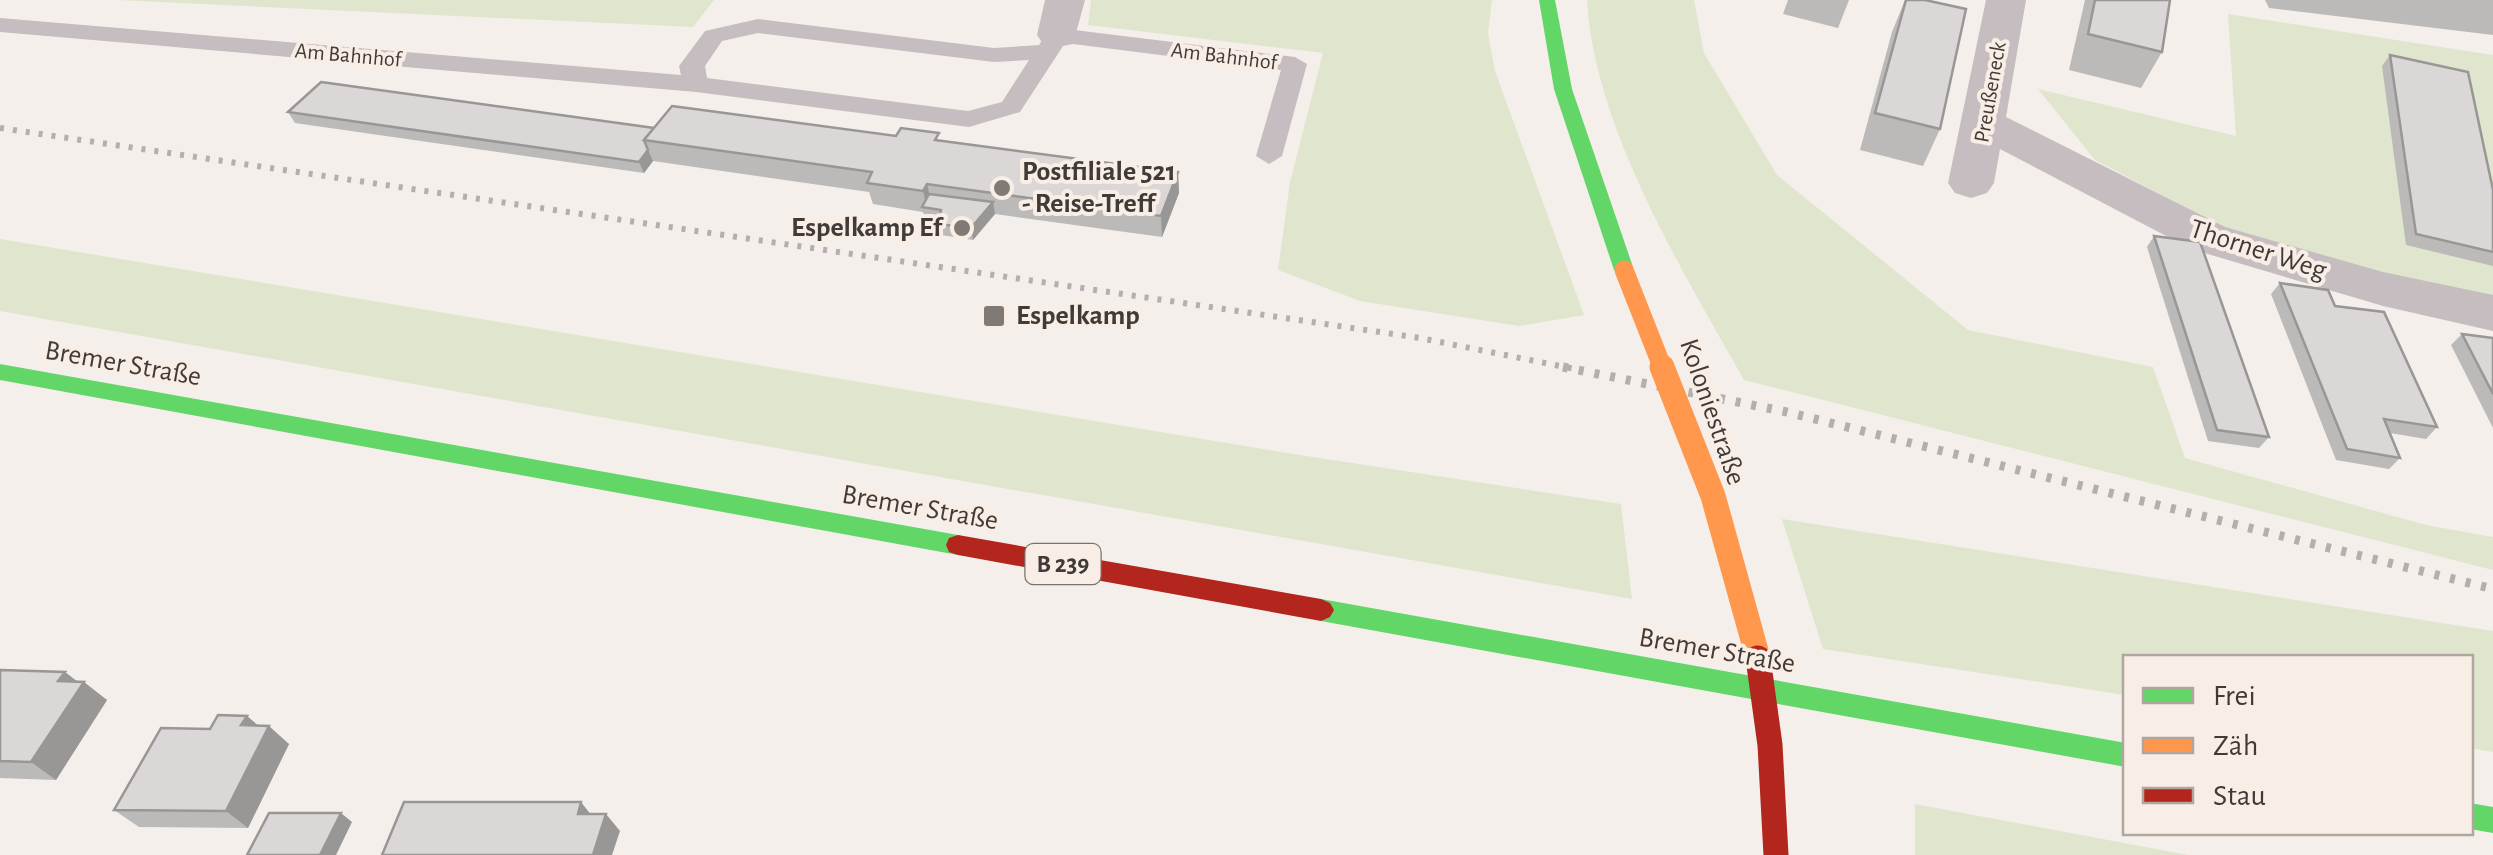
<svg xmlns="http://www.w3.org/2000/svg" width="2493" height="855" font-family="'Alegreya Sans',sans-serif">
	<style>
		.green { fill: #dfe6cd }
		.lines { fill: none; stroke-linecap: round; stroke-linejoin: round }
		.lane { fill: #c6bdc0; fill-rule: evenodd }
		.street { fill: #c6bdc0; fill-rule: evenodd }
		.fast { fill: #63d668; fill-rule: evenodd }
		.jam { fill: #b3261e; fill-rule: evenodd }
		.rail-far1 { stroke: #b4aeae; stroke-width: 6; stroke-dasharray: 4 9; stroke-linecap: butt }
		.rail { stroke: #b4aeae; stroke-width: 9; stroke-dasharray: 5 11; stroke-linecap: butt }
		.slow-bridge-far1 { stroke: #ff974d; stroke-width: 19 }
		.slow-bridge { stroke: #ff974d; stroke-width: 25 }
		.jam-bridge { stroke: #b3261e; stroke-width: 25 }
		.wall { fill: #bcb9b9 }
		.shaded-wall { fill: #999696 }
		.building { fill: #dbd7d7; stroke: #999696; stroke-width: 2.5 }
		.poi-dot { fill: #7f7a76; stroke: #f9eee5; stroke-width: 4 }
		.labels { text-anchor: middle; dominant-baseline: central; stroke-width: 8; stroke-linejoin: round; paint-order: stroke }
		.far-street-label { font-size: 22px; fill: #403b38; stroke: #f9eee5 }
		.shield { fill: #f9eee5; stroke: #78716c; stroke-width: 2.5 }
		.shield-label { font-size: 25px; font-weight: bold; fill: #403b38 }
		.poi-label { font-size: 28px; font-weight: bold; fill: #403b38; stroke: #f9eee5; text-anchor: start }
		.street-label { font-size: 28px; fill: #403b38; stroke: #f9eee5 }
	</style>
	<rect width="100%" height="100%" fill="#f4efea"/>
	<g class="green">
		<polygon points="117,0 714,0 693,27"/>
		<polygon points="1091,0 1492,0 1488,33 1495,71 1584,315 1519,326 1360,301 1278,270 1290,182 1323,53 1088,25"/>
		<path d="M1587,0H1694L1704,53L1777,175L1968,330L2153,367L2185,458L2426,525L2493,537V570L1744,380C1682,270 1594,127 1587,0Z"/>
		<polygon points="2228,14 2493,55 2493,299 2374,271 2225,228 2095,160 2038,89 2236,136"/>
		<polygon points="0,239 1293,454 1621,504 1632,599 0,311"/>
		<polygon points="1782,519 2493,631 2493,752 2471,748 2470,658 2126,658 2125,695 1823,649"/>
		<polygon points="1915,804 2188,855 1915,855"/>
	</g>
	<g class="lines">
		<path class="lane" d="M0,18L681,75L679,66L705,31L758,19L994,48L1039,45L1049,30L1058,28L1295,57L1307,64L1282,156L1269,164L1256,156L1281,70L1065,43L1020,112L969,127L696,92L0,32ZM758,33L994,62L1029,60L1002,102L968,111L707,78L705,66L722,41Z"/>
		<g class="street">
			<polygon points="1045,0 1085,0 1073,44 1058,47 1043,44 1037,35"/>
			<polygon points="1986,0 2026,0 2006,117 2225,227 2383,272 2493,295 2493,331 2383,306 2191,249 2000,149 1994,183 1987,193 1971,198 1955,193 1948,183"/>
		</g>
		<g class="fast">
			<polygon points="1539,0 1555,0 1572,89 1634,270 1631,275 1624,277 1614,270 1554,89"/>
			<polygon points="0,364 958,535 967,538 970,545 967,552 958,555 0,380"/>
			<polygon points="1321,599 2126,743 2126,767 1321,621 1312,617 1308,610 1312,603"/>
			<polygon points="2470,803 2493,807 2493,833 2470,829"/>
		</g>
		<polygon class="jam" points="958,535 1321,599 1330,603 1334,610 1330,617 1321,621 958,555 949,552 946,545 949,538"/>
		<polyline class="rail-far1" points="0,128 1420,338 1575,369"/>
		<polyline class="rail" points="1563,367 1787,412 2493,589"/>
		<polyline class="slow-bridge-far1" points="1624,270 1663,369"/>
		<polyline class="slow-bridge" points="1662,367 1713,496 1758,658"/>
		<polyline class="jam-bridge" points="1758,658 1770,745 1776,855"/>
	</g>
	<g class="wall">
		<polygon points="1788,0 1849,0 1838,28 1783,14"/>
		<polygon points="1905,0 1940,129 1923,166 1860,150 1892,32"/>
		<polygon points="2085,0 2170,0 2162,52 2141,88 2069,70"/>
		<polygon points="2265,0 2493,0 2493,35 2269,8"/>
		<polygon points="2390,55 2493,190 2493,266 2406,245 2382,66"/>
		<polygon points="288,112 654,128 896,136 940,140 1178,172 1179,193 1162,237 995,214 973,240 941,235 939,221 925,218 923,212 873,204 869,192 653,161 644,173 295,123"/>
		<polygon points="2154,236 2269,437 2259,448 2208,441 2147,247"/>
		<polygon points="2280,283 2335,306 2437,427 2426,439 2390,433 2400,458 2389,469 2336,460 2271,294"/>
		<polygon points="2462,334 2493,338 2493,428 2451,345"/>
		<polygon points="0,670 77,682 107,700 56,780 0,778"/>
		<polygon points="258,726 289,744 248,828 139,827 114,810 210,729"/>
	</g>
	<g class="shaded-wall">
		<polygon points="648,150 653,161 644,173 639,162"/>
		<polygon points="1178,172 1179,193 1162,237 1161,216"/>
		<polygon points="927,184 932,205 927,208 923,191"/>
		<polygon points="993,202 995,214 973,240 971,228"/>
		<polygon points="65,672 82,685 84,682 107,700 56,780 31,762 58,681"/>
		<polygon points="247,716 266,732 269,726 289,744 248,828 226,811 241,725"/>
		<polygon points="581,802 595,820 578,814"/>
		<polygon points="341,813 352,822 336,855 320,855"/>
		<polygon points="606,814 620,831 612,855 593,855"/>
	</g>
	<g class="building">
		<polygon points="1906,0 1925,0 1966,9 1940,129 1875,113"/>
		<polygon points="2095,0 2170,0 2162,52 2088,34"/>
		<polygon points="2390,55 2468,72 2493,190 2493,252 2416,234"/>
		<polygon points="321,82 654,128 644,140 648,150 639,162 288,112"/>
		<polygon points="672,106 896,136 901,128 939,133 935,140 1178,172 1161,216 927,184 923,191 867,183 872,172 644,140"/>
		<polygon points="929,194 993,202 971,228 938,224 941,210 922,207"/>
		<polygon points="2154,236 2200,242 2269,437 2217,430"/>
		<polygon points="2280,283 2328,290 2335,306 2384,312 2437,427 2384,419 2400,458 2347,449"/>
		<polygon points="2462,334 2493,338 2493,394"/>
		<polygon points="0,670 65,672 58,681 84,682 31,762 0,761"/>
		<polygon points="218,715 247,716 241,725 269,726 226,811 114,810 161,728 210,729"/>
		<polygon points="404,802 581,802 578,814 606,814 593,855 382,855"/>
		<polygon points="269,813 341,813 320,855 247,855"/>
	</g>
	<g class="poi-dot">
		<circle cx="1002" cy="188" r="10"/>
		<circle cx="962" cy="228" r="10"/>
		<rect x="982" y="304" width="24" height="24" rx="5"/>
	</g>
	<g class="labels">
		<g class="far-street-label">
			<text transform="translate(348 55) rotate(5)">Am Bahnhof</text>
			<text transform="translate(1224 56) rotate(7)">Am Bahnhof</text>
			<text transform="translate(1990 92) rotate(-80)">Preußeneck</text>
		</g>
		<rect class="shield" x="1025.5" y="544" width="75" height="40" rx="8"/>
		<g class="shield-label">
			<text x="1063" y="564">B 239</text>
		</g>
		<g class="poi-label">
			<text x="1022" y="172">Postfiliale 521<tspan x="1022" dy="32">- Reise-Treff</tspan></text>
			<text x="942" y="228" text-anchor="end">Espelkamp Ef</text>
			<text x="1016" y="316">Espelkamp</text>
		</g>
		<g class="street-label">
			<text transform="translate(2258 250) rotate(18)">Thorner Weg</text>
			<text transform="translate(123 364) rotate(10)">Bremer Straße</text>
			<text transform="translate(1712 412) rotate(71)">Koloniestraße</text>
			<text transform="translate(920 508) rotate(10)">Bremer Straße</text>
			<text transform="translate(1717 651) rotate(10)">Bremer Straße</text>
		</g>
	</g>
	<rect x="2123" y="655" width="350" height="180" fill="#f9eee5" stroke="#afa6a0" stroke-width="2.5"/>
	<rect x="2143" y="688" width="50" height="15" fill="#63d668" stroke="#afa6a0" stroke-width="2.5"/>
	<text x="2213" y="705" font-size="30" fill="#403b38">Frei</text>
	<rect x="2143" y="738" width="50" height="15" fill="#ff974d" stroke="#afa6a0" stroke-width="2.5"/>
	<text x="2213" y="755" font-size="30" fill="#403b38">Zäh</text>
	<rect x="2143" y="788" width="50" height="15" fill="#b3261e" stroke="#afa6a0" stroke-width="2.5"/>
	<text x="2213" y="805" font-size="30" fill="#403b38">Stau</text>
</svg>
